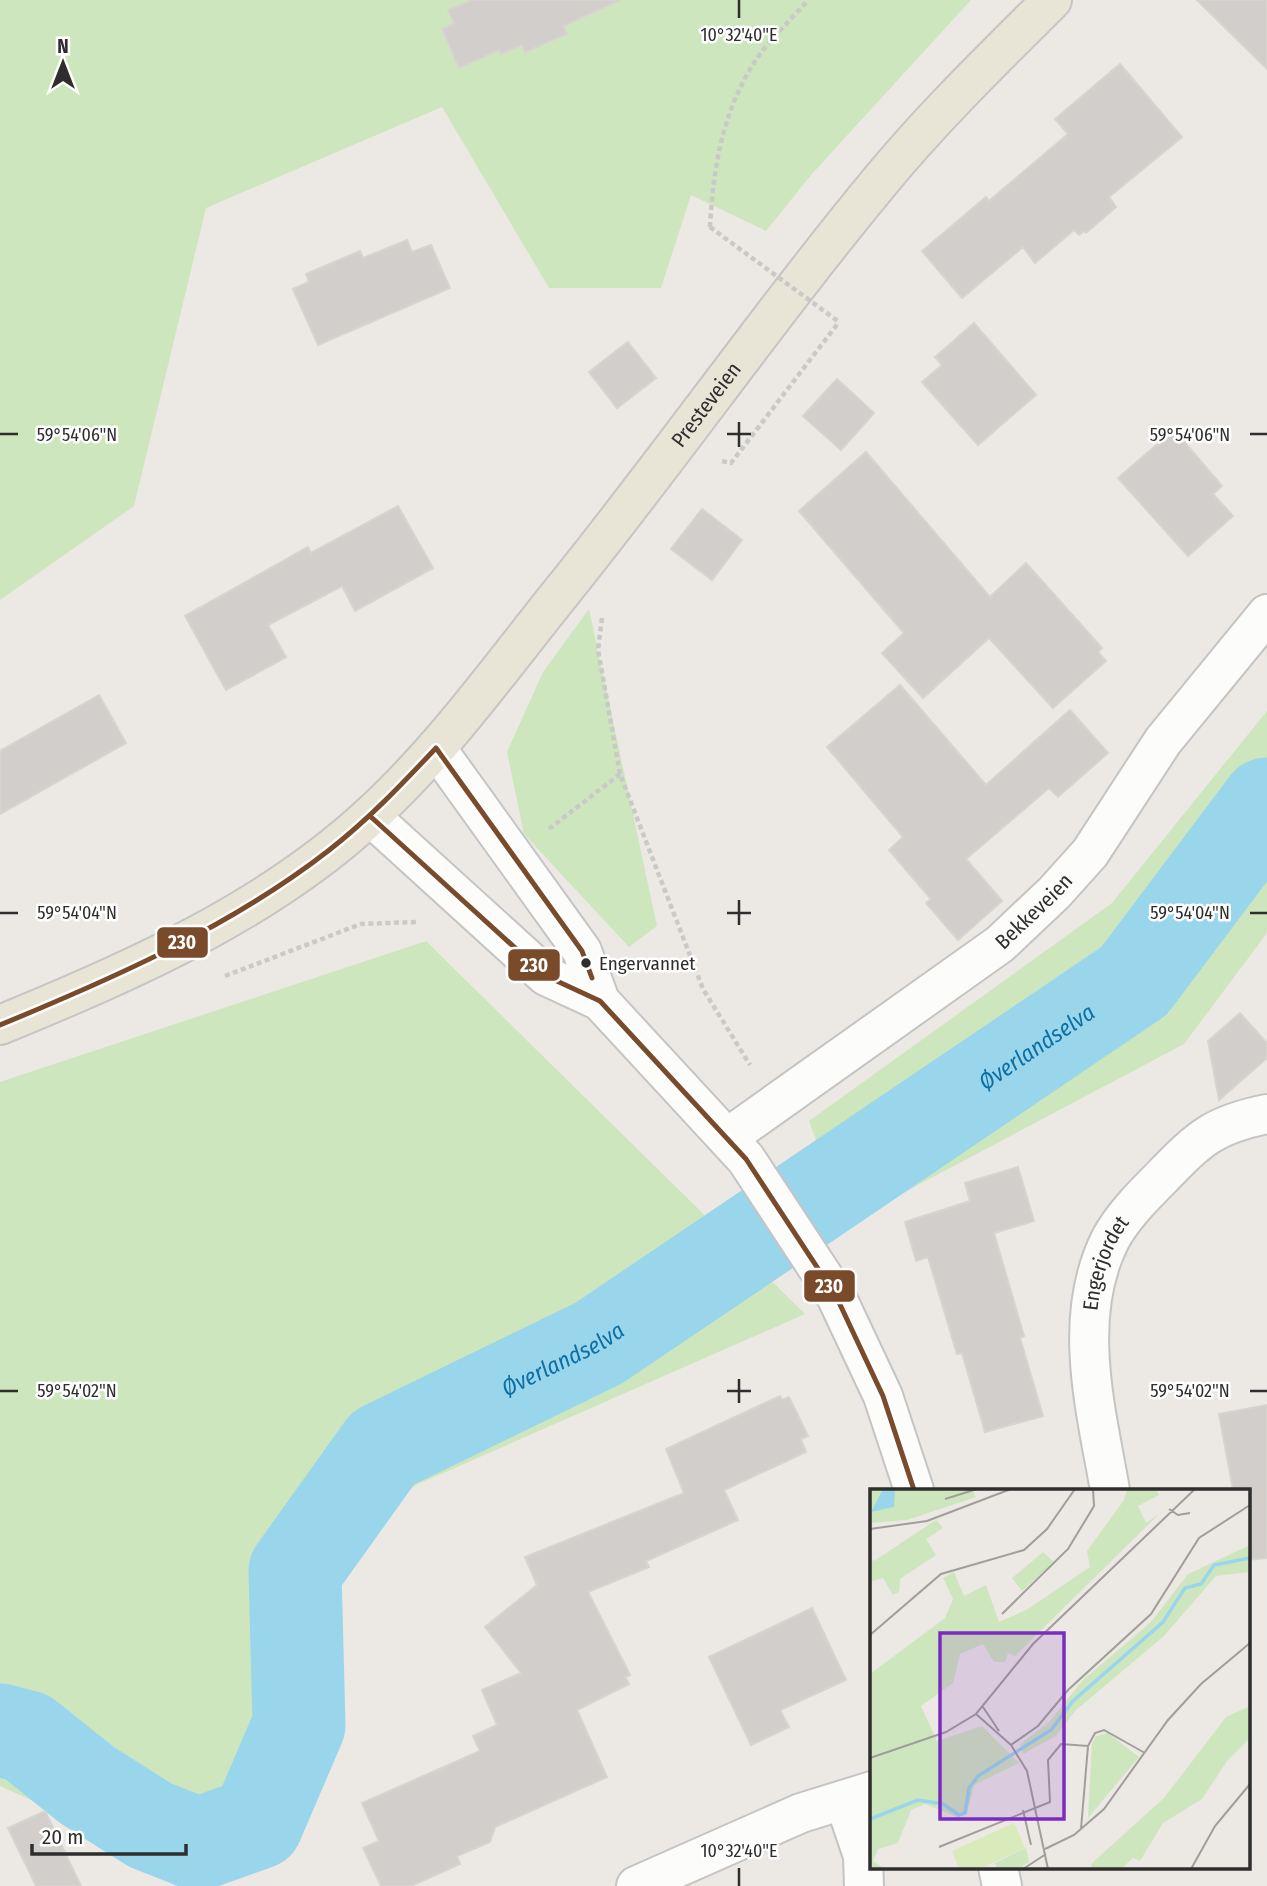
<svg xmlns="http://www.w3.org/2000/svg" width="1267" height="1886" font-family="'Fira Sans Condensed',sans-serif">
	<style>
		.green { fill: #cee6be }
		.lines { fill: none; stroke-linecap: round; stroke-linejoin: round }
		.river { stroke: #99d6ec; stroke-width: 93 }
		.building { fill: #d1cecb; stroke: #d7d4d0; stroke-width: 2 }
		.minor-casing { stroke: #c5c4c5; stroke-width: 42 }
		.major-casing { stroke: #c6c5c4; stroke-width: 42 }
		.path { stroke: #c9c9c8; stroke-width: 4.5; stroke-dasharray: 5 3.5; stroke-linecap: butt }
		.minor { stroke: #fcfcfb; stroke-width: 38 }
		.major { stroke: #e8e4d6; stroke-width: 38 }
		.path-bridge { stroke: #c9c9c8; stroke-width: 4.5; stroke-dasharray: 5 3.5; stroke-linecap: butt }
		.bus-1-casing { stroke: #fff; stroke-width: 10 }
		.bus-1 { stroke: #7a4b2a; stroke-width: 5 }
		.ticks { fill: none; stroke: #2e2e2e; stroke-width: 2.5 }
		.bus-dot { fill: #2e2e2e; stroke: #fff; stroke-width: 2.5 }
		.labels { text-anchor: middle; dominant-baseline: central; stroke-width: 5; stroke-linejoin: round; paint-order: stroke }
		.bus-label { font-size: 19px; fill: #2e2e2e; stroke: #fff; text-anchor: start }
		.street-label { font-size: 21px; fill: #2e2e2e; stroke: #fff }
		.water-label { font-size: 23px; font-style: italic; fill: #0d6fa3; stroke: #fff }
		.inset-river { fill: none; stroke: #99d6ec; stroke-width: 3.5 }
		.inset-road { fill: none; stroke: #a09e9b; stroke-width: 2 }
		.view { fill: #7b2cbf; fill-opacity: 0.15; stroke: #7b2cbf; stroke-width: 3.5 }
		.inset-edge { fill: none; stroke: #2e2e2e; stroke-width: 3.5 }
		.ticks-label { font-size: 18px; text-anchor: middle; fill: #2e2e2e; stroke: #fff; stroke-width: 5; stroke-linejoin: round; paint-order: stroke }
		.line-badge { stroke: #fff; stroke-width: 2.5 }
		.badge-label { font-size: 19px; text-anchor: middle; font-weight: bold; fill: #fff }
	</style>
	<rect width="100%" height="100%" fill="#ece8e4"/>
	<g class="green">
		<polygon points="0,0 971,0 811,175 766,231 691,195 661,288 549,288 442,107 206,208 134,506 0,600"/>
		<polygon points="589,609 657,926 629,947 524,834 507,752 543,672"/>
		<polygon points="1267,711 1267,933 1184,1044 846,1223 809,1121 1112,903"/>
		<polygon points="426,941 805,1314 416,1485 349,1538 312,1655 318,1755 277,1835 177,1866 0,1786 0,1082"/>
	</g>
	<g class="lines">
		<path class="river" id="s1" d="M0,1730L27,1737L87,1785L150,1825L198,1844L257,1823L299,1725L295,1571L383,1448L599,1343L1134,981L1267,804"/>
	</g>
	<g class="building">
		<polygon points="473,0 620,0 563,26 567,34 525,52 522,45 501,54 499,50 459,68 442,29 454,23 448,10"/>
		<polygon points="1197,0 1267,0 1267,69"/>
		<polygon points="1120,64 1182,137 1109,197 1116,207 1086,233 1084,231 1079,235 1074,230 1035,263 1023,247 962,298 922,251 986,197 989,201 1068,134 1055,119"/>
		<polygon points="407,240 412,252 431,245 450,288 318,345 293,289 309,282 306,274 360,251 363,258"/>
		<polygon points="974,323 1036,395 978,445 922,382 942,365 935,357"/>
		<polygon points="628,342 656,378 617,408 589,372"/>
		<polygon points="837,379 874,413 841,450 803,416"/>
		<polygon points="1174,430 1222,486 1213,494 1233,516 1188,556 1118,478"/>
		<polygon points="866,452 990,597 1026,563 1102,648 1098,652 1106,661 1053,708 989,638 923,698 882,653 904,633 799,511"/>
		<polygon points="398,506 433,568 355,611 342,586 268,625 286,657 226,690 185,616 308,547 311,553"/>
		<polygon points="702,509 742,540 712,580 671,549"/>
		<polygon points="900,685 986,785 1070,710 1108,753 1058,797 1049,788 966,859 1002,901 958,940 926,903 931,899 889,850 903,837 827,747"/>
		<polygon points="99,695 126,743 0,814 0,751"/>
		<polygon points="1240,1013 1267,1043 1267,1058 1219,1100 1208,1041"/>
		<polygon points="1018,1167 1034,1221 994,1233 1024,1336 1020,1338 1043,1416 985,1432 962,1353 957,1354 928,1257 916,1261 905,1222 970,1201 965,1183"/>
		<polygon points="780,1396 782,1400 789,1397 808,1436 801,1439 806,1452 724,1490 738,1520 646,1561 649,1567 588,1592 630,1675 625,1677 629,1684 577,1710 607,1777 495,1827 490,1842 457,1856 460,1864 411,1886 381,1886 363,1848 379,1841 362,1803 480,1751 473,1736 497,1725 482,1690 521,1673 485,1627 537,1585 525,1557 684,1493 666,1449"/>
		<polygon points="1267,1405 1267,1558 1248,1560 1248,1490 1233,1490 1219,1414"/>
		<polygon points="812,1608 846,1680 780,1710 789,1727 751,1745 709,1657"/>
		<polygon points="45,1811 81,1886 36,1886 8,1828"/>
	</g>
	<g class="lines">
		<g class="minor-casing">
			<g id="minor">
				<polyline points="436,748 582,951 600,1001"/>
				<polyline points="370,816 546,976 600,1001 746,1159 836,1296 883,1396 914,1490"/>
				<path id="s2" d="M727,1138L1000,944L1054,893L1090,853L1163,741L1267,614"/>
				<path id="s3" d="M1110,1490C1096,1410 1071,1318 1110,1240C1122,1217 1143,1196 1161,1178C1199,1139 1212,1125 1267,1114"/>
				<polyline points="844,1800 863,1856 864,1886"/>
				<polyline points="998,1867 1002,1886"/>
				<polyline points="636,1886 801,1813 872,1791"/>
			</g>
		</g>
		<g class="major-casing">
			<g id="major">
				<path id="s4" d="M0,1025C130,972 266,912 370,816C442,750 499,670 560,594C670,458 770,314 882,179C934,116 994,58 1052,0"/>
			</g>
		</g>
		<g class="path">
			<path d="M710,227C713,167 723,108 758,57C772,37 792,19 808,0"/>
			<polyline points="722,461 731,463 839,322"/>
			<polyline points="602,618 598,650 620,774 703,989 750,1065"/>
			<polyline points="549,829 620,774"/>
			<polyline points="225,976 361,924 416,922"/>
		</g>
		<use href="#minor" class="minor"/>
		<use href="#major" class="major"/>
		<polyline class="path-bridge" points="710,227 839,322"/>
		<g class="bus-1-casing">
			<g id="bus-1">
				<polyline points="370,816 546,976 600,1001 746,1159 836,1296 883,1396 914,1490"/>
				<path d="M0,1025C114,978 230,927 328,851C368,820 402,784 436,748L582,951L592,978"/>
			</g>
		</g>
		<use href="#bus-1" class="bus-1"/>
	</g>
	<path class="ticks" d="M739,0V18M739,422V447M0,434H18M727,434H751M1250,434H1267M739,900V925M0,913H18M727,913H751M1250,913H1267M739,1379V1403M0,1391H18M727,1391H751M1250,1391H1267M739,1868V1886"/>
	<circle class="bus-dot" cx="586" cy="963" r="6"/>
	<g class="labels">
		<g class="bus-label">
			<text x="599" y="963">Engervannet</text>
		</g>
		<g class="street-label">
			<text stroke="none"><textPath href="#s4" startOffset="959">Presteveien</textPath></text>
			<text stroke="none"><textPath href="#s2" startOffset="382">Bekkeveien</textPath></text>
			<text stroke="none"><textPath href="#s3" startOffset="231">Engerjordet</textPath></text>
		</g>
		<g class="water-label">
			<text stroke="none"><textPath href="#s1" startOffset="1474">Øverlandselva</textPath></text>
			<text stroke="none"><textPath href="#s1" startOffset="906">Øverlandselva</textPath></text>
		</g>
	</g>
	<g transform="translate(870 1489)">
		<rect width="380" height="380" fill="#ece8e4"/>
		<path d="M0,0H101L106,8L37,31L0,34ZM257,0H286L289,6L268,17L276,34L289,25L145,167L138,164L135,173H124L113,155L90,165L83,194L51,217L67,252L112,237L149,274L104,296L97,325L87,328L55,315L41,321L28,354L8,360L3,372L15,380H0V185L75,129L83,110L73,89L84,83L94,107L116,96L129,133L158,120L220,78L217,62L254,11ZM66,31L73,39L56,50L66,66L30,90L29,103L23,106L13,89L0,93V68L4,72ZM380,56V83L346,87L294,147L205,222L186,247L153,265L150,255L179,233L213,191L281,133L318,85ZM173,63L184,73L152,102L142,89ZM380,217V249L357,272L332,310L293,334L270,372L263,369L251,380H221L222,374L294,309L356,228ZM238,244L269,268L218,329L222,255L226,247ZM156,359L159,373L149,380H127L125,374Z" fill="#cee6be"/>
		<path d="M144,334L155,359L109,380H89L82,362Z" fill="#d9eabb"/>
		<path d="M13,0H25L24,18L1,23Z" fill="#99d6ec"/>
		<path class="inset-river" d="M0,330L48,311L73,315L89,326L95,324L99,299L108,287L181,241L203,212L293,133L315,99L331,95L344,76L380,69"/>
		<path class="inset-road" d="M75,10L107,0M299,20L308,26L320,24M0,40L57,32L141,0M132,125L198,60L224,17L223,0M0,146L71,85L154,61L177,40L205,0M113,218L129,242M106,225L141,256L157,282L178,380M141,256L168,237L198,201L281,125L329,49L380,16M0,269L76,243L106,225L163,155L325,0M153,321L161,356M211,340L218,257M69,358L180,313L178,271L191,255L218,257L225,244L234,241L275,264M175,360L204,346L234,320L298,231L331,195L380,154M153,380L176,365M321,380L345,337L380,295"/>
		<path class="view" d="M70,144H194V330H70Z"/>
		<rect width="380" height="380" class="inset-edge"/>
	</g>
	<g class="ticks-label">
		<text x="739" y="41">10°32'40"E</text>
		<text x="77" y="441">59°54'06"N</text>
		<text x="1190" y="441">59°54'06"N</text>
		<text x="77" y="919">59°54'04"N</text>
		<text x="1190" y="919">59°54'04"N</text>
		<text x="77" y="1397">59°54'02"N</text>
		<text x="1190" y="1397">59°54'02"N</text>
		<text x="739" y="1857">10°32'40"E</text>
	</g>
	<g class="line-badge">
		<rect x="156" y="926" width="53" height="33" rx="7" fill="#7a4b2a"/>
		<rect x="507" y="948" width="54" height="34" rx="7" fill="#7a4b2a"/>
		<rect x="803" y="1269" width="53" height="34" rx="7" fill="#7a4b2a"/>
	</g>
	<g class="badge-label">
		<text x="182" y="949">230</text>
		<text x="534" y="972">230</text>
		<text x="829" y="1293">230</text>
	</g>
	<g transform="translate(63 63)" stroke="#ffffff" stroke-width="5" paint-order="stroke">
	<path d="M0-5L12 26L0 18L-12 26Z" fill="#2e2e2e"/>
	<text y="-10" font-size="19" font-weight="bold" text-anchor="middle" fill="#2e2e2e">N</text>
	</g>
	<path d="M32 1844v10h154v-10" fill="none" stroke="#2e2e2e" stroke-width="3.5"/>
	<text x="42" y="1844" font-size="21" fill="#2e2e2e" stroke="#ffffff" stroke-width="5" paint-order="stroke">20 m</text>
</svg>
